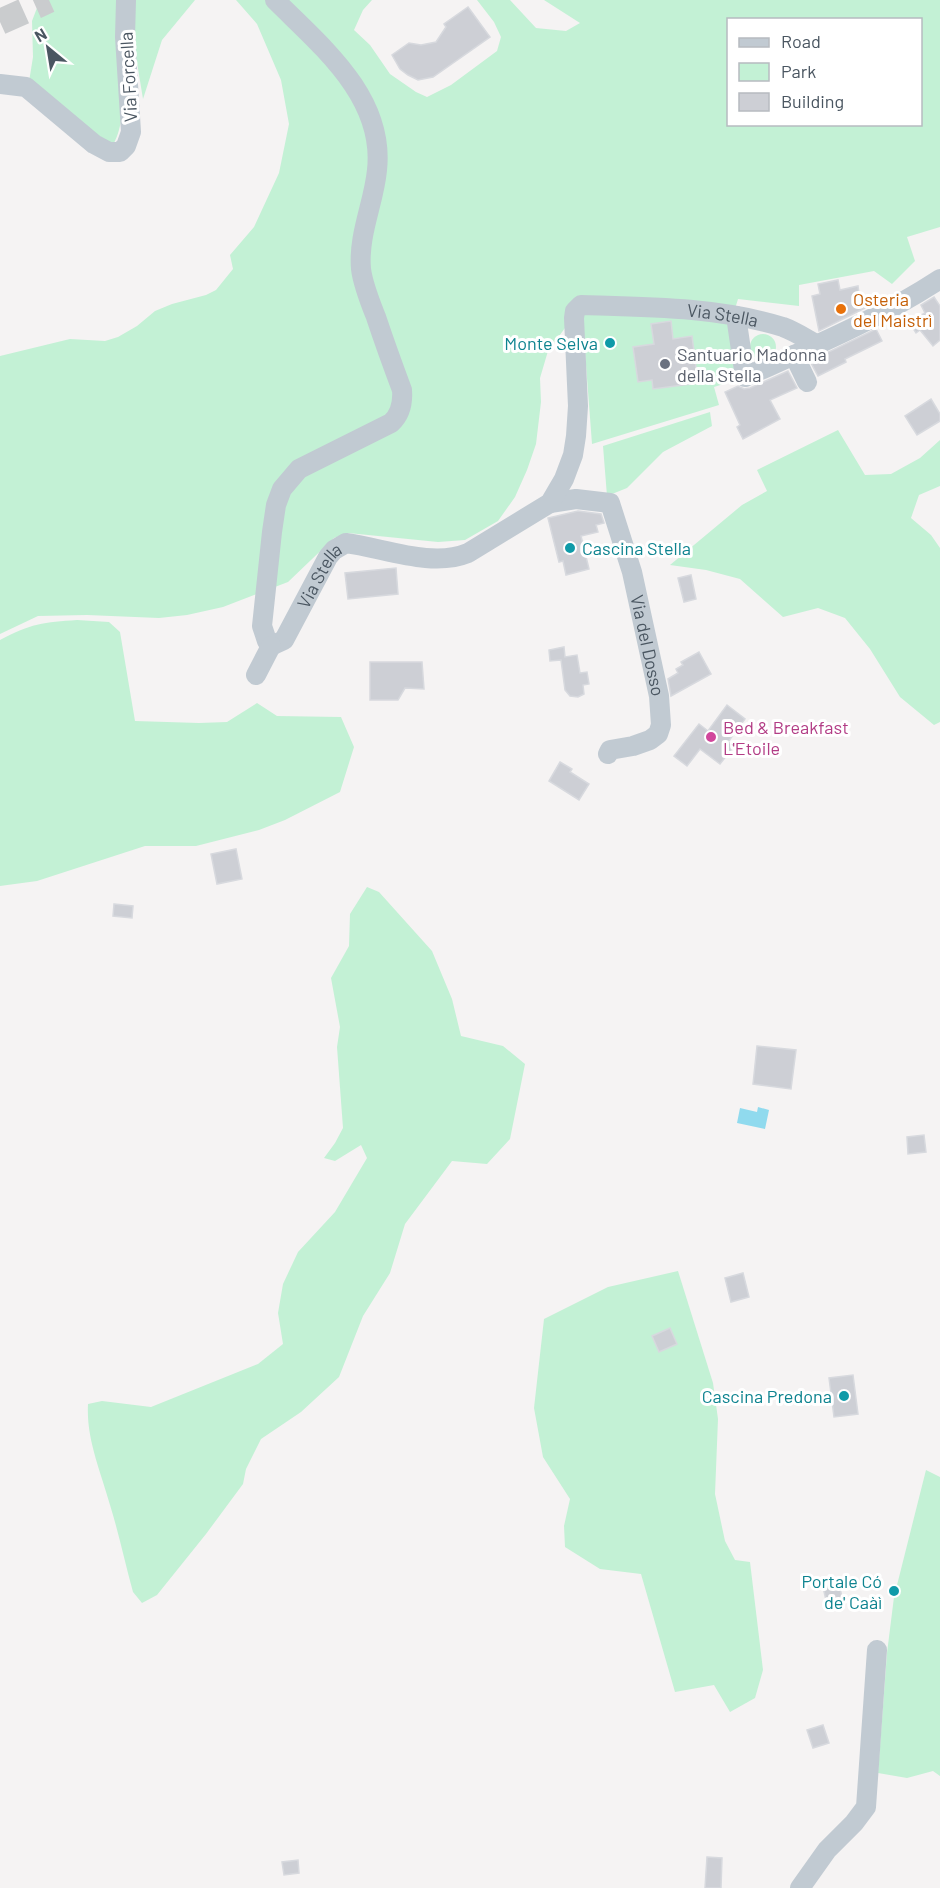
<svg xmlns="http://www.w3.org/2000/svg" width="940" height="1888" font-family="Barlow,sans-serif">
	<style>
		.green { fill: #c3f1d5; fill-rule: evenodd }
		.water { fill: #90daee }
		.building { fill: #cdcfd5; stroke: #d7d9de; stroke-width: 1.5 }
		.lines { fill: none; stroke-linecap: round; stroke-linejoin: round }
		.major-tunnel { stroke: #caccce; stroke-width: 26; stroke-dasharray: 26 13; stroke-linecap: butt }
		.minor { stroke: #c1cad2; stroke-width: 20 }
		.food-dot { fill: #e8710a; stroke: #fff; stroke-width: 2 }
		.culture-dot { fill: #0f9aa8; stroke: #fff; stroke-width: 2 }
		.worship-dot { fill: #6b7280; stroke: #fff; stroke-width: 2 }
		.hotel-dot { fill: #d1479c; stroke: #fff; stroke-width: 2 }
		.labels { text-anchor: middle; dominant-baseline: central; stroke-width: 6; stroke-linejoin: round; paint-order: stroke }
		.street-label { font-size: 18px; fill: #4a5661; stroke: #fff }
		.food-label { font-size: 18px; fill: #c56008; stroke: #fff; text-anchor: start }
		.culture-label { font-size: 18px; fill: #0d838f; stroke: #fff; text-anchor: end }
		.worship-label { font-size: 18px; fill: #5b616d; stroke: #fff; text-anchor: start }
		.hotel-label { font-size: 18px; fill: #b23c85; stroke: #fff; text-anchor: start }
	</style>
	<rect width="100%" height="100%" fill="#f5f3f3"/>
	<g class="green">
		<path d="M40,0H123C123,34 130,116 114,143L102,147L28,88L33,57L32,21Z"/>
		<polygon points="133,0 195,0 162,40 143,99 133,38"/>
		<path d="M236,0H372L363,10L354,30L370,45L390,74L416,92L427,97L451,85L497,51L501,37L494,22L477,0H510L536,28L566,31L580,23L544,0H940V227L907,237L915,261L892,284L874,271L799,285V306L738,299L734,312L575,300L565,328L548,351L540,378L541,402L536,444L527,470L515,497L498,521L465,540L438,542L348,533L334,538L288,582L223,607L187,615L159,618L87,615L38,616L0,634V356L70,339L105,341L118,337L137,326L155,311L172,304L206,295L216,290L233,269L230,255L254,227L279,173L289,124L281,80L257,24ZM728,20H920V124H728Z"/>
		<polygon points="582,312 730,318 735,362 733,381 714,387 719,405 592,444"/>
		<circle cx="763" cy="347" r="13"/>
		<polygon points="710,412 712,426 663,452 627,488 607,496 603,446"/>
		<polygon points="838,430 865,475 891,474 920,458 940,440 940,486 919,495 911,518 931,535 940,548 940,722 934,725 900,697 870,649 845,618 818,608 783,617 740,579 706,570 670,565 742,505 767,491 757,470"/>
		<path d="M77,620L109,622L120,632L135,721L199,723L227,722L257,703L277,716L341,717L354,747L340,792L285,820L259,830L196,846H145L37,881L0,886V640C29,624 45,622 77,620Z"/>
		<path d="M367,887L379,892L432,951L452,999L461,1036L503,1046L525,1064L510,1139L487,1164L452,1161L405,1224L390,1273L363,1316L339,1377L301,1412L261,1439L246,1469L243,1484L206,1534L157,1595L142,1603L133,1592C125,1563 119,1534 110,1505C101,1472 86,1439 88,1404L102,1401L151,1407L258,1364L283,1344L278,1313L283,1284L298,1252L335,1212L367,1158L361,1145L335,1161L324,1158L335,1143L343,1128L337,1047L340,1027L331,978L349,946L350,914Z"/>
		<polygon points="678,1271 713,1383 718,1419 715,1494 725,1541 735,1560 750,1562 763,1670 755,1698 730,1712 714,1685 675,1692 641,1574 600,1569 565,1547 564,1526 570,1499 543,1457 534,1408 544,1319 608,1287"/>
		<polygon points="926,1470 940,1477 940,1776 933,1771 907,1778 878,1773 887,1653 894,1597"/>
	</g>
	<polygon class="water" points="758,1107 769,1110 765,1129 737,1123 740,1108 757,1112"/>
	<g class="building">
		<polygon points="468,7 490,37 433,77 418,80 408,75 400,69 392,55 409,43 421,45 436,42 446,27 444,24"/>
		<polygon points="838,280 840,290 858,286 860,301 872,299 873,304 819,331 812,296 820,294 818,284"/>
		<polygon points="934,297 940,306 940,340 933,346 920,330 916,333 909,322 925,313 921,305"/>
		<polygon points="671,321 673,339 692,336 698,383 653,389 652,380 638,382 633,347 654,344 651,324"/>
		<polygon points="876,329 882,341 845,359 846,362 818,376 810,361"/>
		<polygon points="788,371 797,388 770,400 780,419 743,439 737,427 740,425 725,392 738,386 744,389 750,388"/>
		<polygon points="931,399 940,414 940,421 917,435 905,416"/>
		<polygon points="578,511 601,514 604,523 596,525 598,532 581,536 589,569 566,575 563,561 559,562 548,518"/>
		<polygon points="396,568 398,594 348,599 345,573"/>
		<polygon points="691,575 696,599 684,602 678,578"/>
		<polygon points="564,647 565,657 577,655 580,673 587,672 589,684 583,685 584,694 578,697 570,696 565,690 561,660 550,661 549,650"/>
		<polygon points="699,652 711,674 671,696 668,679 678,673 676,669 683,665 681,662"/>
		<polygon points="370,662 422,662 424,689 405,688 398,700 370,700"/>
		<polygon points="727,705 745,719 728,742 734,746 720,764 700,749 687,766 674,756 699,724 708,731"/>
		<polygon points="560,762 572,769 570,772 589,784 579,800 549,781"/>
		<polygon points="236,849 242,879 217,884 211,854"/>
		<polygon points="114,904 133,906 132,918 113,916"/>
		<polygon points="757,1046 796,1050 791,1089 753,1084"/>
		<polygon points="924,1135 926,1152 908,1154 907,1137"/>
		<polygon points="743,1273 749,1297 731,1302 725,1278"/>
		<polygon points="670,1328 677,1344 659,1352 652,1336"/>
		<polygon points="853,1375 858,1414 834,1417 829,1378"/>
		<polygon points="839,1584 844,1606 828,1609 823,1587"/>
		<polygon points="823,1725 829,1743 813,1748 807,1730"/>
		<polygon points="707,1857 722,1858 721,1888 705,1888"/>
		<polygon points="298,1860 299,1873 284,1875 282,1862"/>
	</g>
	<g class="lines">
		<polyline class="major-tunnel" points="0,22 49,0"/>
		<g class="minor">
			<polyline points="0,84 26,87 94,144 109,152 120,152 126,146 131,132 125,37 126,0"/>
			<path d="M736,316L745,377C812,347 879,319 940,279"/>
			<polyline points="794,355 807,382"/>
			<path id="s1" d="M550,503L576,499L610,503L632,572L659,696L661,725L658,734L650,740L633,746L610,750L608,754"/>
			<path id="s2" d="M271,646L284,640L328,557L334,550L346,543C384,548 432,568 468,553L550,503L564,479L573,455L576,436L578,406L574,318L575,311L581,305C649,307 718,307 783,327C794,331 805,338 816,344"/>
			<path d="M271,646L267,641L262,626L272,532L276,505L282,489L299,469L391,423C401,414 403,403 402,390C393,366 384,341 376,317C370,302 363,285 361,269C358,234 374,203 377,170C385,97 321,46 275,0"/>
			<polyline points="256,675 271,646"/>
			<polyline points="800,1888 827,1850 854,1823 866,1807 877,1650"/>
		</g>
	</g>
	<circle class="food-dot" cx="841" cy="309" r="6"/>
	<g class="culture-dot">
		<circle cx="610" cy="343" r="6"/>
		<circle cx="570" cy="548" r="6"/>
		<circle cx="844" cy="1396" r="6"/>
		<circle cx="894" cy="1591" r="6"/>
	</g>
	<circle class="worship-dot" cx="665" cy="364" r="6"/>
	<circle class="hotel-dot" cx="711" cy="737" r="6"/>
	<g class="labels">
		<g class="street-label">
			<text transform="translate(128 77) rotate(-93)">Via Forcella</text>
			<text stroke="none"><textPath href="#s2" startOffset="700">Via Stella</textPath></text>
			<text stroke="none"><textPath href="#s2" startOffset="88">Via Stella</textPath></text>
			<text stroke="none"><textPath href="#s1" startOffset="208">Via del Dosso</textPath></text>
		</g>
		<g class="food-label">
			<text x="853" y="299">Osteria<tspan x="853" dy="21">del Maistrì</tspan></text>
		</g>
		<g class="culture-label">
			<text x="598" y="343">Monte Selva</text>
			<text x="582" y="548" text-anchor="start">Cascina Stella</text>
			<text x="832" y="1396">Cascina Predona</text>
			<text x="882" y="1581">Portale Có<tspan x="882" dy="21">de' Caàì</tspan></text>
		</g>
		<g class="worship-label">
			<text x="677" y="354">Santuario Madonna<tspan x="677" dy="21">della Stella</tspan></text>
		</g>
		<g class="hotel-label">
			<text x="723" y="727">Bed &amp; Breakfast<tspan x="723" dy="21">L'Etoile</tspan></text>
		</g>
	</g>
	<rect x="727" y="18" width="195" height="108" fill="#ffffff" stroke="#b7bbc0" stroke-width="1.5"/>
	<rect x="739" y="38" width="30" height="9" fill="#c1cad2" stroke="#b7bbc0" stroke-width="1.5"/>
	<text x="781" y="48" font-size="18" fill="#4a5661">Road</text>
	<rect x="739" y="63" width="30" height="18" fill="#c3f1d5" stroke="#b7bbc0" stroke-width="1.5"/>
	<text x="781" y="78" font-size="18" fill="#4a5661">Park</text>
	<rect x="739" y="93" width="30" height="18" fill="#cdcfd5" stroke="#b7bbc0" stroke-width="1.5"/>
	<text x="781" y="108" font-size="18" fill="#4a5661">Building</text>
	<g transform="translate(48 48) rotate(330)" stroke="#ffffff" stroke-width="4.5" paint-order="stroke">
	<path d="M0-4.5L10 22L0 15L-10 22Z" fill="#4a5661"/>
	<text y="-9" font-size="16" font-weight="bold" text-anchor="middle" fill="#4a5661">N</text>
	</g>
</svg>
